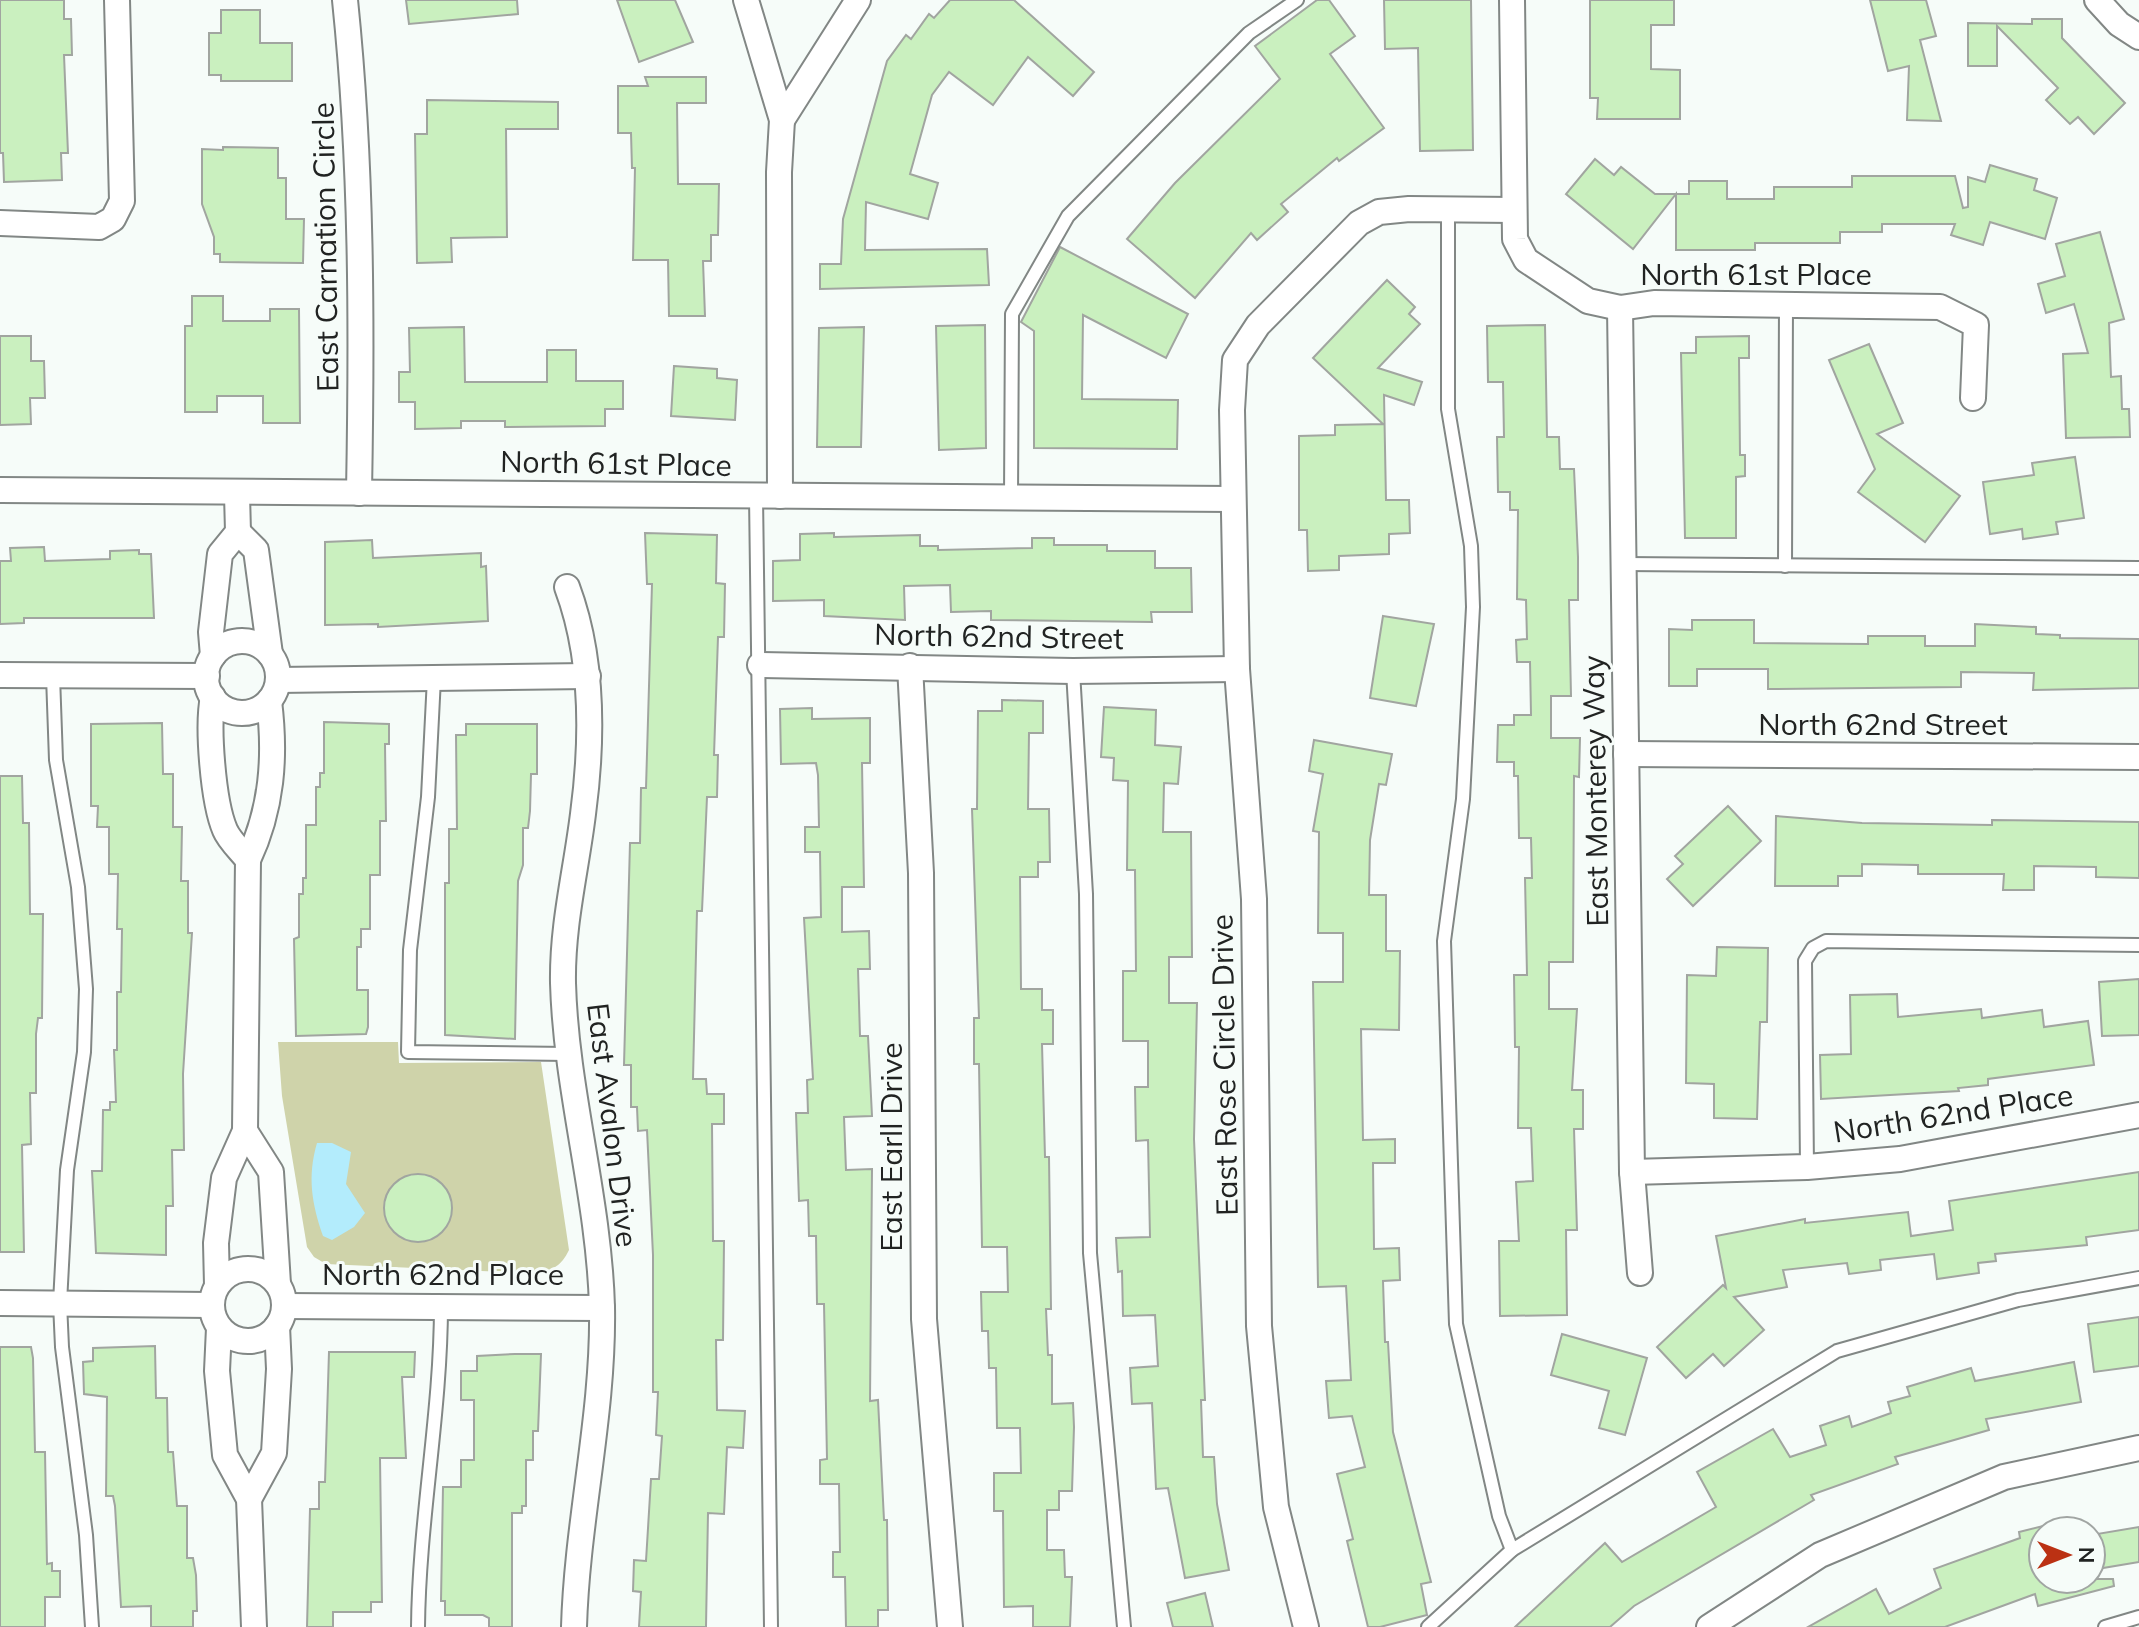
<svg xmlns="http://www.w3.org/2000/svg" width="2139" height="1627" font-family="Mulish,sans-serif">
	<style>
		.green { fill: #cfd3aa }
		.water { fill: #b3ecfc }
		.building { fill: #caf0bf; stroke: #a1a5a0; stroke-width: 2 }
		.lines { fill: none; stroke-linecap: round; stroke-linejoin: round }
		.lane-casing { stroke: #828785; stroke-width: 16 }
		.street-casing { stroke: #828785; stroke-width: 28 }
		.lane { stroke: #fff; stroke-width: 12 }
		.street { stroke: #fff; stroke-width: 24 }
		.labels { text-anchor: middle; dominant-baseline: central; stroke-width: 6; stroke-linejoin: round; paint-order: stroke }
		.street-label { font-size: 30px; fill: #212322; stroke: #f6fcf9 }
	</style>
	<rect width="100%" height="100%" fill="#f6fcf9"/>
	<path class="green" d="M278,1042H398L399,1063L541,1062L569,1250C559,1271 547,1272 525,1273L326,1264L314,1257L307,1247L282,1096Z"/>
	<path class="water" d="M317,1143H332L351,1152L346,1184L365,1213L354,1227L332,1240L323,1236C312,1204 307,1177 317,1143Z"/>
	<g class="building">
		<polygon points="0,0 64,0 64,19 71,19 72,55 64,55 68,153 61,153 62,180 4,182 3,153 0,153"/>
		<polygon points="406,0 517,0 518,14 409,24"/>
		<polygon points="617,0 675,0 693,42 639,62"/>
		<polygon points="950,0 1014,0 1094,72 1073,96 1028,57 993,105 949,72 932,95 910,174 938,183 928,219 866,202 865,250 987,249 989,285 820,289 820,264 841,264 843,219 887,61 906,35 911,39 929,14 934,18"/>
		<polygon points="1317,0 1329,0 1355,36 1330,54 1384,128 1339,161 1337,158 1281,204 1288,212 1257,240 1251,233 1195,298 1127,239 1175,183 1280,79 1255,46"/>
		<polygon points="1384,0 1471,0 1473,150 1420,151 1418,48 1385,49"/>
		<polygon points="1590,0 1674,0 1674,25 1651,25 1651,69 1680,70 1680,119 1597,119 1598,98 1590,98"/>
		<polygon points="1870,0 1926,0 1936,36 1920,40 1941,121 1907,120 1909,66 1888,71"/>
		<polygon points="221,10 260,10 260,43 292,43 292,81 221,81 221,75 209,75 209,33 221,33"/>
		<polygon points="2032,19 2062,19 2062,38 2125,103 2094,134 2078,117 2070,124 2046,100 2058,88 1997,26 1997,66 1968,66 1968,23 2032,24"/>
		<polygon points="645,77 706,77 706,103 677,103 678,184 719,184 718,235 711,235 711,261 703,261 705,316 669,316 668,260 633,260 635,168 632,168 631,133 618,133 618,86 648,86"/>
		<polygon points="427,100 558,102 558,129 506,129 507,237 451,238 452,262 417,263 415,134 427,134"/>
		<polygon points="223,147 278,148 278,178 286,178 286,219 304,219 303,263 220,262 220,254 214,254 214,237 202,204 202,149 223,150"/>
		<polygon points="1595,159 1614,175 1621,167 1655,194 1689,194 1689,181 1727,181 1727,199 1774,199 1774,187 1852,187 1852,176 1955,176 1963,208 1968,207 1968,177 1985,182 1990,165 2037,179 2034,190 2057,198 2045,239 1990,222 1983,245 1951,235 1955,224 1882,224 1882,232 1840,232 1840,243 1755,243 1755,250 1676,250 1676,194 1633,249 1566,194"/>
		<polygon points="2100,232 2124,319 2109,323 2111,377 2121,376 2122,409 2129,409 2130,437 2066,438 2063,354 2088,353 2074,304 2046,313 2038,284 2065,276 2056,244"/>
		<polygon points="1060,247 1188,314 1166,358 1083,315 1082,399 1178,400 1177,449 1034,448 1034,331 1021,322"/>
		<polygon points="1387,280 1415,307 1409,314 1420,324 1378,368 1422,382 1414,405 1384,395 1386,500 1409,500 1410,533 1389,534 1389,554 1339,556 1339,570 1308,571 1307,530 1299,530 1299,436 1335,435 1335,425 1383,424 1313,358"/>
		<polygon points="192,296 223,296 223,321 270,321 270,309 299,309 300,423 263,423 263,396 217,396 217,412 185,412 185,326 192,326"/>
		<polygon points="985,325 986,448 939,450 936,326"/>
		<polygon points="1545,325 1547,437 1559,437 1560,469 1574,469 1578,557 1578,600 1569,600 1571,696 1551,696 1551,738 1580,738 1579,777 1574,776 1573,962 1549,962 1549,1009 1577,1009 1572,1090 1583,1090 1583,1129 1574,1129 1577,1230 1566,1230 1567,1315 1500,1316 1499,1241 1519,1241 1516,1182 1533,1181 1531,1128 1518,1128 1519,1047 1515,1047 1514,975 1527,975 1525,878 1532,878 1531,838 1519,838 1518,776 1514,776 1514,762 1497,762 1498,725 1514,725 1514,715 1531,715 1530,662 1517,662 1516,640 1527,639 1526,600 1517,599 1518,510 1510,510 1510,492 1498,492 1497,437 1504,437 1503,382 1488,382 1487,326"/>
		<polygon points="464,327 465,382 547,382 547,350 576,350 576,381 623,381 623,409 605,409 605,426 505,427 505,421 461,421 461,428 415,429 415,402 399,402 399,372 410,372 409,328"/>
		<polygon points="864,327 861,447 817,447 819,328"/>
		<polygon points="0,336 31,336 31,361 44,361 45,398 30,398 31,424 0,425"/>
		<polygon points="1749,336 1749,358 1739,358 1740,455 1745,455 1745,476 1736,477 1736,538 1685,538 1681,353 1696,353 1696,337"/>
		<polygon points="1869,344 1903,423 1877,434 1960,496 1925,542 1858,492 1875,469 1829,360"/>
		<polygon points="674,366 717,369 717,378 737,380 735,420 671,416"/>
		<polygon points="2075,457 2084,518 2056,522 2058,534 2023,539 2022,529 1990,534 1983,482 2034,475 2032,463"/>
		<polygon points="645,533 717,535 716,583 725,584 724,637 718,637 714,755 718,755 717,797 707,797 702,911 697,911 693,1079 706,1079 707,1094 724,1094 724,1124 712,1124 713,1241 724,1241 723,1340 716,1340 717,1410 745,1411 743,1448 727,1447 724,1514 708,1513 706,1627 639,1627 641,1592 633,1591 634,1560 646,1561 651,1479 659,1479 662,1436 656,1435 658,1392 653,1392 653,1255 647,1130 638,1131 637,1107 631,1107 631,1065 624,1065 630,843 640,843 641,788 646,788 652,584 647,584"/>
		<polygon points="834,533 834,537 920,535 920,546 938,546 938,550 1032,548 1032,538 1054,538 1054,545 1107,545 1107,551 1155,551 1155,568 1191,568 1192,612 1151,612 1152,622 991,620 991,611 951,612 950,585 904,586 905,620 824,616 824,600 773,601 773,561 800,560 800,534"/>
		<polygon points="372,540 373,558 481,553 481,567 486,566 488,621 378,627 378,624 325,625 325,542"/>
		<polygon points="44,547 45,561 110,559 110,551 139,550 139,554 151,554 154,618 24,618 24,623 0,624 0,561 11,561 10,548"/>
		<polygon points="1383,616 1434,624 1416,706 1370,698"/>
		<polygon points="1692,620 1754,620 1754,643 1868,644 1868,636 1925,636 1925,646 1975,646 1975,624 2036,627 2036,634 2060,635 2060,638 2139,639 2139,688 2033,690 2034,673 1961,672 1961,687 1768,689 1768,669 1697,669 1697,686 1669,686 1669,629 1692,630"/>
		<polygon points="1002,700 1043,701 1043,733 1029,733 1028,809 1049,809 1050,862 1038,862 1038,877 1020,877 1021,989 1042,989 1042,1010 1053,1010 1053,1044 1042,1044 1045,1157 1049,1157 1051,1309 1046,1309 1048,1355 1052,1355 1052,1404 1073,1403 1074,1427 1072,1491 1059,1491 1059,1510 1047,1510 1047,1550 1064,1550 1065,1577 1072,1577 1070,1627 1033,1627 1033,1606 1004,1607 1003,1511 994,1511 994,1473 1021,1473 1020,1428 997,1428 996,1368 989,1368 988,1331 982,1331 981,1292 1008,1292 1007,1247 982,1247 979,1064 974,1064 974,1018 979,1018 972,809 977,809 978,711 1002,711"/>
		<polygon points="1104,707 1156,710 1155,745 1181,747 1178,784 1164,783 1163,832 1191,832 1192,957 1169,957 1169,1003 1197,1003 1194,1139 1205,1400 1201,1400 1203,1457 1214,1457 1217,1504 1229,1570 1185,1578 1168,1488 1156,1489 1152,1403 1132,1404 1130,1368 1158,1366 1155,1315 1123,1316 1122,1271 1118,1272 1116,1238 1150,1237 1148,1140 1136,1141 1135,1087 1148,1087 1148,1041 1123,1041 1123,971 1136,971 1135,870 1127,870 1128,781 1113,780 1114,758 1101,757"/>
		<polygon points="812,708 812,719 870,718 870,763 862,763 864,887 842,887 842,932 869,931 870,969 858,969 860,1036 868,1036 872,1116 844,1117 846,1170 872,1169 870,1401 878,1400 884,1520 887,1520 888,1610 878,1610 878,1627 846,1627 845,1577 833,1577 833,1552 840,1552 839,1484 820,1484 820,1460 827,1459 824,1304 817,1304 816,1236 809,1236 808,1200 799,1201 796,1113 808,1113 807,1080 813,1079 804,918 821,917 820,852 805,852 805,827 819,827 818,775 816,763 781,764 780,709"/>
		<polygon points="324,722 389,724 389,744 385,744 386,821 380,821 380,875 370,875 370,929 361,929 361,947 357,947 357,990 368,990 368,1027 366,1034 296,1036 294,939 299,937 299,894 303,894 303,878 306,878 306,825 316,825 316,787 320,787 320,773 324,773"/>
		<polygon points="162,723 163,774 173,774 173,827 182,827 181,881 188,881 188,933 192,933 183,1074 184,1150 172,1150 173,1206 166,1206 166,1255 96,1253 92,1171 102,1171 103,1110 110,1110 110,1102 116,1102 114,1050 117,1050 117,992 121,992 122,929 117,929 118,874 109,874 109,827 97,827 98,806 91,806 91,724"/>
		<polygon points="466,724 537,724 537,774 531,774 530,811 528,828 523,828 523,865 518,881 515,1039 445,1035 445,883 449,883 449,829 457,829 456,735 466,735"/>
		<polygon points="1314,740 1392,754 1386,785 1379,784 1370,840 1369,895 1386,895 1386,951 1400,951 1399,1030 1361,1029 1363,1140 1395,1139 1395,1163 1373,1163 1374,1249 1399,1248 1400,1280 1383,1281 1385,1342 1388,1342 1393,1432 1431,1582 1421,1584 1427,1615 1380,1627 1368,1627 1347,1541 1353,1539 1337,1474 1365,1467 1352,1416 1329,1418 1326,1381 1351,1380 1346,1286 1318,1287 1313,982 1343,982 1343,933 1318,933 1319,832 1313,831 1323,774 1309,771"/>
		<polygon points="0,776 22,776 23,823 29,823 30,914 43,914 42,1018 38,1018 36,1034 36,1093 30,1093 31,1144 22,1145 24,1252 0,1252"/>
		<polygon points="1728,806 1761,841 1693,906 1667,879 1683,864 1675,856"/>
		<polygon points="1776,816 1862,823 1992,825 1992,820 2139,822 2139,878 2096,877 2096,867 2034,866 2034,890 2003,890 2004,874 1918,874 1918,865 1862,864 1862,876 1838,876 1838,886 1775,886"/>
		<polygon points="1717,947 1768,948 1767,1022 1760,1022 1757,1119 1714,1118 1714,1084 1686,1083 1687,975 1716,976"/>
		<polygon points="2139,979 2139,1035 2102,1036 2099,982"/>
		<polygon points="1897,994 1898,1017 1981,1009 1982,1018 2042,1010 2044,1027 2088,1021 2094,1065 1988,1079 1988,1085 1958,1088 1959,1091 1821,1099 1820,1055 1851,1054 1850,995"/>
		<polygon points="2139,1172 2139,1230 2086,1237 2087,1245 1995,1254 1996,1261 1978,1263 1979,1273 1937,1279 1934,1254 1880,1260 1881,1270 1849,1274 1847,1263 1783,1270 1787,1287 1734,1297 1764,1330 1724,1366 1713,1354 1686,1378 1657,1347 1723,1285 1726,1288 1716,1236 1805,1219 1805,1223 1908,1212 1911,1236 1953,1230 1949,1201"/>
		<circle cx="418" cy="1208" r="34"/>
		<polygon points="2139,1317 2139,1366 2094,1372 2088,1324"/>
		<polygon points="1562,1334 1647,1358 1625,1435 1599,1428 1609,1391 1551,1375"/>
		<polygon points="155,1346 156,1398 167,1398 168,1452 173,1452 177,1506 187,1506 187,1558 193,1558 196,1575 197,1611 193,1611 193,1627 151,1627 151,1606 121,1607 115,1506 113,1496 106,1496 107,1397 84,1394 83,1362 93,1361 93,1348"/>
		<polygon points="0,1347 31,1347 33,1358 35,1452 45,1452 47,1564 52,1563 52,1571 60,1571 60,1597 45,1597 45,1627 0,1627"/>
		<polygon points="329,1352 415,1352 414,1377 402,1377 406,1458 380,1458 382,1602 371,1602 371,1612 333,1612 333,1627 307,1627 310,1509 319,1509 319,1482 325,1482"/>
		<polygon points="515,1354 541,1354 538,1431 533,1431 533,1460 526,1460 526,1506 522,1506 522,1513 512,1513 512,1627 489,1627 489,1618 483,1615 445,1615 445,1601 441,1601 443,1487 461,1487 461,1460 474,1460 474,1400 461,1400 461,1371 477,1371 477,1356"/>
		<polygon points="2074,1362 2081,1402 1986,1419 1989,1430 1895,1457 1898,1464 1811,1495 1814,1500 1634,1606 1610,1627 1515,1627 1605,1543 1622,1562 1716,1507 1697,1472 1773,1429 1790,1457 1826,1445 1820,1426 1849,1416 1852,1427 1891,1413 1888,1402 1910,1396 1907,1387 1971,1368 1975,1381"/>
		<polygon points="2043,1526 2043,1579 2113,1579 2114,1586 2038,1606 2035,1594 1945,1627 1808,1627 1876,1589 1889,1614 1941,1588 1934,1569 2020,1538 2019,1532"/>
		<polygon points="2139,1527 2139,1562 2091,1570 2091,1535"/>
		<polygon points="1205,1593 1213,1627 1173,1627 1167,1603"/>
	</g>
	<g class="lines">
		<g class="lane-casing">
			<g id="lane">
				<polyline points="1448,211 1448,409 1471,546 1473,607 1463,799 1444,941 1456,1324 1499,1516 1512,1550"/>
				<polyline points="756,496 771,1627"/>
				<polyline points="1011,498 1012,314 1068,216 1249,33 1297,0"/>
				<polyline points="1624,564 2139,568"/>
				<polyline points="1785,566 1786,303"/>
				<polyline points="1073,671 1086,894 1090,1253 1124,1627"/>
				<polyline points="53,676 56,760 78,887 86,989 84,1052 67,1170 60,1303 62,1347 86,1535 92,1627"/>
				<polyline points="434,678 428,797 410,950 408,1052 568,1054"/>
				<polyline points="1807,1167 1805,961 1813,948 1826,941 2139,945"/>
				<path d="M418,1627C419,1519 441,1413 441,1305"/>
				<polyline points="1428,1627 1512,1550 1837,1351 2018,1300 2139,1278"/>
				<polyline points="2105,1627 2139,1617"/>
			</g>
		</g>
		<g class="street-casing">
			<g id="street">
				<path d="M345,0C362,164 362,328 359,493"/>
				<polyline points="746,0 782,120 779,172 780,496"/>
				<polyline points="1512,0 1515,239 1526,260 1588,301 1620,308 1654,303 1940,307 1976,325 1973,398"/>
				<polyline points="2097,0 2119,24 2139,37"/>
				<polyline points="782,120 858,0"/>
				<polyline points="0,223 99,227 113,219 122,201 117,0"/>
				<polyline points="1620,308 1632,1172 1640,1273"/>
				<polyline points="0,490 1232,499"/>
				<polyline points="238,532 256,550 270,654"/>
				<path d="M567,587C594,659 593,739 583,814C576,871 562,925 563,983C566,1092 599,1197 602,1307C604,1414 577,1520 574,1627"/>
				<circle cx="242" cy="677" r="36"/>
				<polyline points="213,656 211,632 220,554 238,532 237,494"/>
				<polyline points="760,665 1073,671 1237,669"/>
				<polyline points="910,666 921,873 924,1319 950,1627"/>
				<polyline points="0,675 207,676"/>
				<polyline points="278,680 588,676"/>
				<path d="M213,697C207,726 213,802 225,830C229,840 241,851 248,860"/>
				<polyline points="1626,754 2139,757"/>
				<polyline points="245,1131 271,1172 278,1284"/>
				<polyline points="1632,1172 1807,1167 1900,1159 2139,1115"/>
				<circle cx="248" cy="1305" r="36"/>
				<path d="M217,1285L216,1243L224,1178L245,1131L248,860C272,809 276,757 269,701"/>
				<polyline points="0,1303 211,1305"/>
				<polyline points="284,1306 602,1308"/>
				<polyline points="219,1328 217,1371 225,1455 249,1499 254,1627"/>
				<polyline points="249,1499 274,1453 279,1369 277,1326"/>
				<polyline points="1306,1627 1276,1507 1259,1326 1254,899 1237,669 1232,410 1235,360 1258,325 1359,223 1379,212 1409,209 1514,210"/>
				<polyline points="1709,1627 1820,1555 2004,1477 2139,1448"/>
			</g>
		</g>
		<use href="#lane" class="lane"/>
		<use href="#street" class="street"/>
	</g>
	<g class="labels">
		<g class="street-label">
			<text transform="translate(325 247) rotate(-91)">East Carnation Circle</text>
			<text x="1756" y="274">North 61st Place</text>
			<text transform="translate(616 463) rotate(1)">North 61st Place</text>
			<text transform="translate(999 636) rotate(1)">North 62nd Street</text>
			<text x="1883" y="724">North 62nd Street</text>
			<text transform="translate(1595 791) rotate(-91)">East Monterey Way</text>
			<text transform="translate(1224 1065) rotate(-91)">East Rose Circle Drive</text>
			<text transform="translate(1953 1113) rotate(-9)">North 62nd Place</text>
			<text transform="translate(613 1125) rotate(83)">East Avalon Drive</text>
			<text transform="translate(891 1147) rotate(-90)">East Earll Drive</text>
			<text x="443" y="1274">North 62nd Place</text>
		</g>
	</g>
	<g transform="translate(2067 1555) rotate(90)"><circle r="38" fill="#f6fcf9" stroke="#a1a5a3" stroke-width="2"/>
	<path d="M0-6L14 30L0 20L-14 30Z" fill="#bb3113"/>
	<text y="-12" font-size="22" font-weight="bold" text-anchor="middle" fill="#212322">N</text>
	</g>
</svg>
